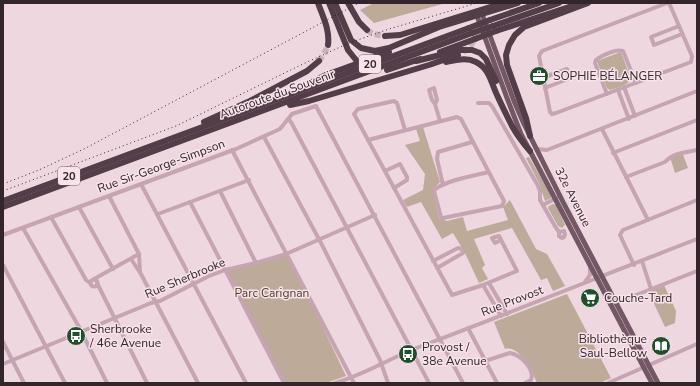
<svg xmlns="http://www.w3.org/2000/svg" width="700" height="386" font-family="'Nunito Sans',sans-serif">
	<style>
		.green { fill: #bdaa98 }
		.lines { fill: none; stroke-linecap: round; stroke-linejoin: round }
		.highway-tunnel { stroke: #c9b3bb; stroke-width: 6; stroke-dasharray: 6 3; stroke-linecap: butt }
		.minor { stroke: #c6a4b1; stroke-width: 4 }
		.major { stroke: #735765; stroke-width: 5 }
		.highway { stroke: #523d48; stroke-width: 6 }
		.rail { stroke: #32252c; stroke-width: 1; stroke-dasharray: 1 3; stroke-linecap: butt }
		.highway-bridge { stroke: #523d48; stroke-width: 6 }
		.labels { text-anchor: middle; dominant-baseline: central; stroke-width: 3; stroke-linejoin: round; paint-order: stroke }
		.shield { fill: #f7e3e9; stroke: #6d5e65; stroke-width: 1 }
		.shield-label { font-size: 11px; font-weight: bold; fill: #32252c }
		.poi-label { font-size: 12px; fill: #32252c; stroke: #f7e3e9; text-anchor: start }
		.street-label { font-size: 12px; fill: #32252c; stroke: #f7e3e9 }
		.park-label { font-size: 12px; fill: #4f3d2a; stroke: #f7e3e9 }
	</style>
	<rect width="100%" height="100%" fill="#efd7df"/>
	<g class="green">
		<polygon points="374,3 446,3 374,23 360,10"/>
		<path d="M621,52L631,79C629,85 616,88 610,90L607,88L597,61Z"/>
		<polygon points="423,127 440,182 434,188 433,192 439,218 447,221 463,217 467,231 508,220 503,207 510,200 536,249 547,254 565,286 553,291 547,278 541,280 512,228 474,239 485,265 482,268 488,279 479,283 465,253 453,233 442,239 421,202 407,207 403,200 423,190 425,174 405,145 420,141 416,129"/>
		<polygon points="682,152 688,168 675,173 670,157"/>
		<polygon points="529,157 551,195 551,198 545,201 539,183 526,158"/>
		<polygon points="553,204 556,205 565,225 562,228 558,226 548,208 549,206"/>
		<polygon points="288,254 346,376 326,383 285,383 225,271"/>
		<polygon points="664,285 676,311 675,323 665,327 648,291"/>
		<path d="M567,294L611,378L600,383H537C533,373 520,345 505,349L494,322Z"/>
	</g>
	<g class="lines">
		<g class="highway-tunnel">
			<polyline points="367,30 373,34 385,36"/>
			<path d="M463,52C474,45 478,35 473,22"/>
			<polyline points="319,61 325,52 328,45"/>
		</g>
		<g class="minor">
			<polyline points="667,3 542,51 539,56 550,112 552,114 556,113 691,62 692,56 670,5 668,3"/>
			<polyline points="679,26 651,37 654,45 682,34"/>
			<polyline points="542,78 567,69 570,78 545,88"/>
			<polyline points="624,87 635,116"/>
			<polyline points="618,90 629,119"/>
			<path d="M607,94L595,63L596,60C602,55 616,49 623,51L636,83"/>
			<polyline points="478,103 489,103 492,106 537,184 540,191 540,200 556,228 559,232 559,236 562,238 564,237 565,234 564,231 559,232"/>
			<polyline points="435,104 432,100 429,90 434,88 437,100 435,104 440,121"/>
			<polyline points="288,119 291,122 429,383"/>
			<polyline points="602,129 648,220"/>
			<polyline points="405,130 397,103 394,101 358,109 354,114 452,295 483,285 517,271 499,236 492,238 495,243 501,240"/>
			<polyline points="264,137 321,243 380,360 388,383"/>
			<path d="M368,140L457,117L461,119L504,201L502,206L443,218L441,217L434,191C440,181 477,175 489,172"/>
			<polyline points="537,149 547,150 697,91"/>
			<polyline points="232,150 354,383"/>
			<polyline points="613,153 697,120"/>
			<polyline points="385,171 400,164 407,177 407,180 394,188"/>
			<path d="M626,177L665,162C674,152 685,153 697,150"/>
			<polyline points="141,184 246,383"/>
			<polyline points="443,185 437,159 438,152 472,142"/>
			<polyline points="220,191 256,263"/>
			<polyline points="109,196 139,254 140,272"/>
			<polyline points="190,202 284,383"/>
			<polyline points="543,205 560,196"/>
			<polyline points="79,207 113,269"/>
			<polyline points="158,214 249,180"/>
			<polyline points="51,217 86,280 90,283"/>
			<polyline points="23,228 79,327 107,383"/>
			<polyline points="3,235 236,149 280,129 292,114 316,106 463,383"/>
			<polyline points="131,259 141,274 198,383"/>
			<polyline points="433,261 458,248 462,249 463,253 437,268"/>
			<polyline points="642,261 651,289"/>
			<polyline points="3,265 65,383"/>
			<polyline points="634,265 620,235 623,230 697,200"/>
			<polyline points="94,279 139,254"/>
			<circle cx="94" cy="283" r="3.5"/>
			<polyline points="585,282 590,275 590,266"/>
			<polyline points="97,283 147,383"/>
			<polyline points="489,283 507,314"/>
			<polyline points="483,285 501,316"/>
			<polyline points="616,303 697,271"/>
			<polyline points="468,328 497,383"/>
			<polyline points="3,342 24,383"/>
			<path d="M485,361L510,353C521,355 535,369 531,380L525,383"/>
			<polyline points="3,364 151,303 160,301 209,276 225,270 256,263 286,254 375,215"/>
			<path d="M335,383C364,375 390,358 419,347C512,312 604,275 697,239"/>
			<polyline points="608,383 697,344"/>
		</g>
		<g class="major">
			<polyline points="482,14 514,101 524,124 563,202 658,383"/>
			<polyline points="477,16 507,98 521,134 652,383"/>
		</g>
		<g class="highway">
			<path d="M318,3C323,17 330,30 328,45"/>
			<polyline points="329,3 348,50 356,60"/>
			<polyline points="335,3 351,40 361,48 375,51 389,48 439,27 518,3"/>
			<polyline points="348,3 359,22 367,30"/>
			<polyline points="490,20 539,3"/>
			<polyline points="493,26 559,3"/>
			<polyline points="496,31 575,5"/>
			<polyline points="385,36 400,35 503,3"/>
			<polyline points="440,52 475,39"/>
			<polyline points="416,61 461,50 472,50 480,53 486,59 496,81"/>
			<path d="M446,62C457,60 466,57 476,62C490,69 491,83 497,95C502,106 507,116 512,126C517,135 523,143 530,151"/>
			<polyline points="387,70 420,59"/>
			<polyline points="310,83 326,75 389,52"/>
			<polyline points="290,105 309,101 429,65 458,55"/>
			<polyline points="204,122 250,101 307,71 319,61"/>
			<polyline points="530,136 526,118 507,65 506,55 509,45 515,35 524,27 588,3"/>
			<polyline points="3,201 469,28"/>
			<polyline points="3,207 472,33"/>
		</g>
		<g class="rail">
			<polyline points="3,184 39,170 84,149 359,3"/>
			<polyline points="3,191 176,126 303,64 349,43 389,29 477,3"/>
		</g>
		<g class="highway-bridge">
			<polyline points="469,28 490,20"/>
			<polyline points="472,33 493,26"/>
			<polyline points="475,39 496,31"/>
		</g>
	</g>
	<defs>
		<g id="office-disc" transform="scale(1)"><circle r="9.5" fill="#1d5129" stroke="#f7e3e9"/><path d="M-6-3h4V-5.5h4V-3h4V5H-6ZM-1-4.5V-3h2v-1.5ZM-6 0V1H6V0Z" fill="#fff"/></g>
		<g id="supermarket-disc" transform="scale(1)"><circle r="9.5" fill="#1d5129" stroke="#f7e3e9"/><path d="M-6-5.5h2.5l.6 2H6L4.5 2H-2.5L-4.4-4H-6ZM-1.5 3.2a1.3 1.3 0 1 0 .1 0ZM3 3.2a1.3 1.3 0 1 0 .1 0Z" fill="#fff"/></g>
		<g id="bus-disc" transform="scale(1)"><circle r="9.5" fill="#1d5129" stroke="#f7e3e9"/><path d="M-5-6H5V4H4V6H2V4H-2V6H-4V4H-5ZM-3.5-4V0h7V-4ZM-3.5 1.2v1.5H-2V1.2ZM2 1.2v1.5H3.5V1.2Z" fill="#fff"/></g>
		<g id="library-disc" transform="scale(1)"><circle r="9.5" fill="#1d5129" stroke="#f7e3e9"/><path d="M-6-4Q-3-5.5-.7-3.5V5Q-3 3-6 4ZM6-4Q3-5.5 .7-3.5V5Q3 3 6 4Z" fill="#fff"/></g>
	</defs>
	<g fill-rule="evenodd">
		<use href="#office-disc" x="539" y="76"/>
		<use href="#supermarket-disc" x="590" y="298"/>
		<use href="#bus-disc" x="76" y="336"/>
		<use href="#library-disc" x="661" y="346"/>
		<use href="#bus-disc" x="408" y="354"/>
	</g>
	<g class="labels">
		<g class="shield">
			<rect x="359" y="55" width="22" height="18" rx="3"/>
			<rect x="58" y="167" width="22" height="18" rx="3"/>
		</g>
		<g class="shield-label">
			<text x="370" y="64">20</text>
			<text x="69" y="176">20</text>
		</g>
		<g class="poi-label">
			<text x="553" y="76">SOPHIE BÉLANGER</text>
			<text x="604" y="298">Couche-Tard</text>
			<text x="90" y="329">Sherbrooke<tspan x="90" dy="14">/ 46e Avenue</tspan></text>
			<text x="647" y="339" text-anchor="end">Bibliothèque<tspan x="647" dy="14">Saul-Bellow</tspan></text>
			<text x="422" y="347">Provost /<tspan x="422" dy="14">38e Avenue</tspan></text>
		</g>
		<g class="street-label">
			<text transform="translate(277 94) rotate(-20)">Autoroute du Souvenir</text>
			<text transform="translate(161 166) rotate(-20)">Rue Sir-George-Simpson</text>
			<text transform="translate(573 197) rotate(63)">32e Avenue</text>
			<text transform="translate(185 278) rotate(-23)">Rue Sherbrooke</text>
			<text transform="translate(512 301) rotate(-21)">Rue Provost</text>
		</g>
		<g class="park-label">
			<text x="272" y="293">Parc Carignan</text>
		</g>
	</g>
	<rect width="700" height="386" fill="none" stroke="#32252c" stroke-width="8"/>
</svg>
